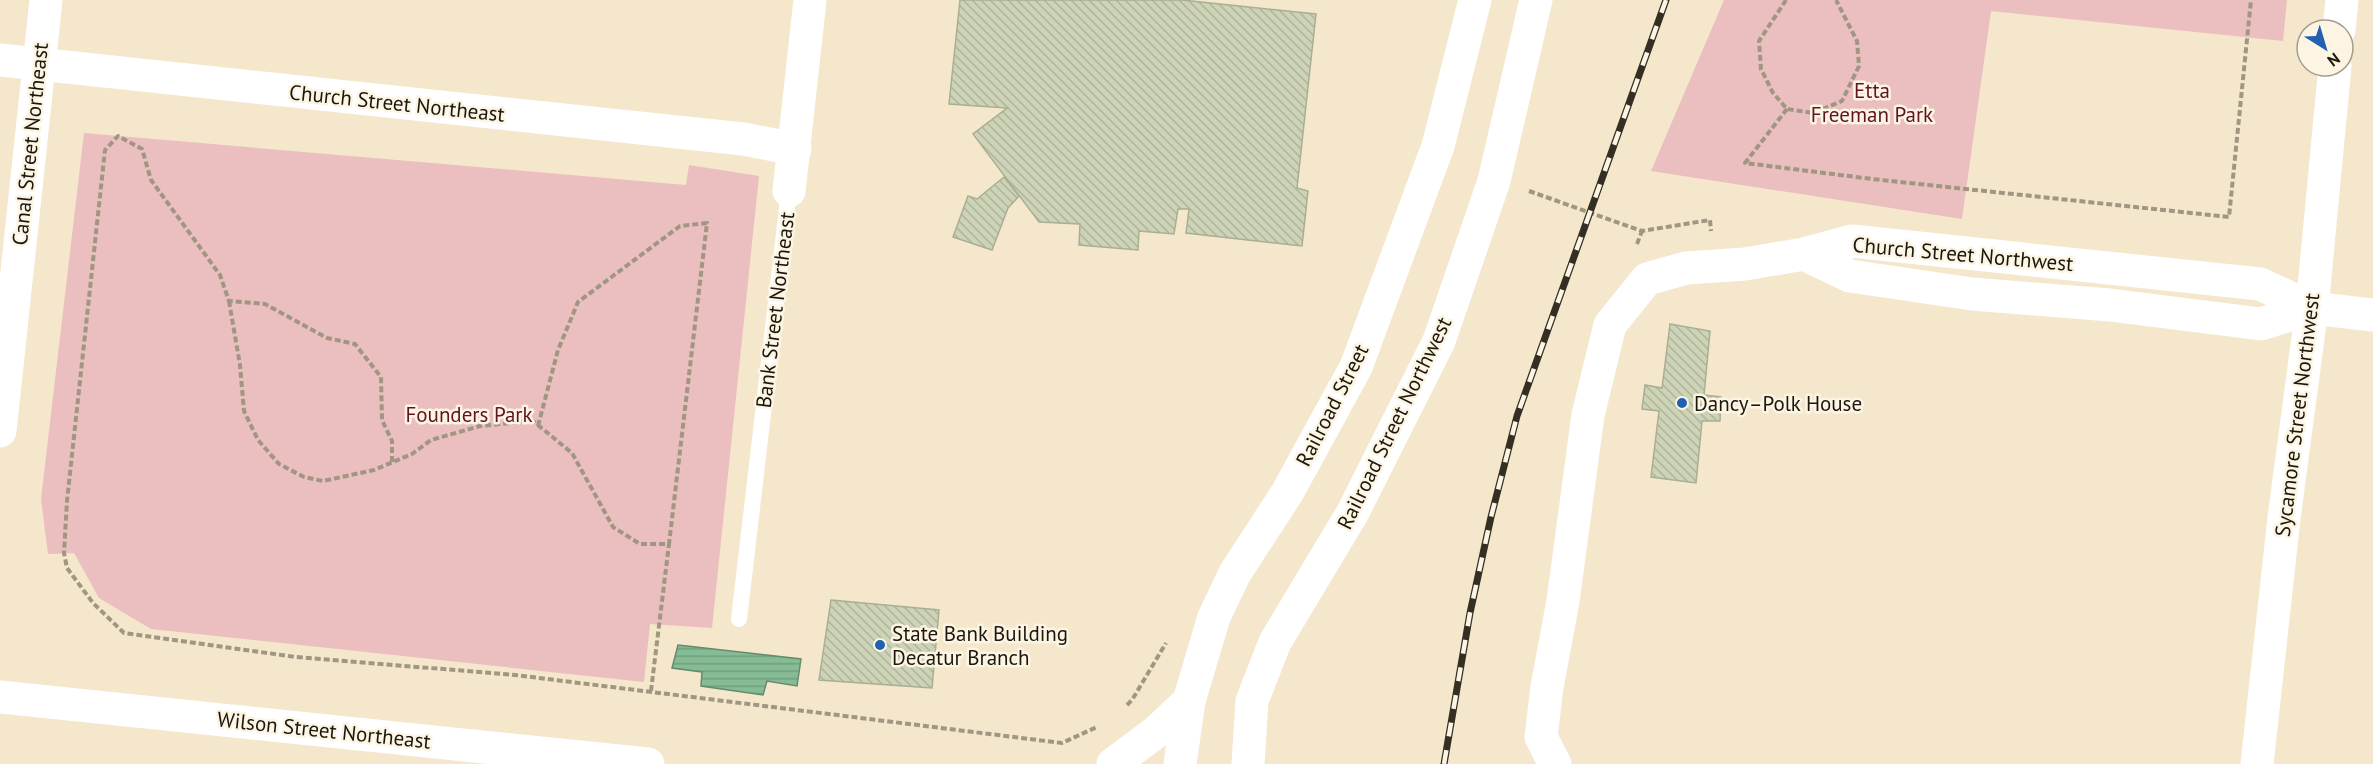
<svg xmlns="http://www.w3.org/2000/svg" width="2373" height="764" font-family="'PT Sans',sans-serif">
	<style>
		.green { fill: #ebbebf }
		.water { fill: url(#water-rules); stroke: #658a6c; stroke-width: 1.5 }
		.building { fill: url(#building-back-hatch); stroke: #a8af93; stroke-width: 1.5 }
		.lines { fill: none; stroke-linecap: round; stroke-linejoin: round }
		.path { stroke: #a09681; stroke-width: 4; stroke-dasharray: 6 3; stroke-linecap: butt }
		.service { stroke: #fff; stroke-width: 16 }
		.minor { stroke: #fff; stroke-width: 33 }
		.tertiary { stroke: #fff; stroke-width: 33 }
		.trunk { stroke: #fff; stroke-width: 33 }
		.rail-casing { stroke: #342f23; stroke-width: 7 }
		.rail { stroke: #fdf5e4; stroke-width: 4.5; stroke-dasharray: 14; stroke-linecap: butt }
		.poi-dot { fill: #2261b2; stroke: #fdf5e4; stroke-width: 2 }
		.labels { text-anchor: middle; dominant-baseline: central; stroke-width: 5; stroke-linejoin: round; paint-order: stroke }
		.park-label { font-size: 21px; fill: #601321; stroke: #fdf5e4 }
		.street-label { font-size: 21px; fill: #1b170d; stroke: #fdf5e4 }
		.poi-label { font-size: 21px; fill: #1b170d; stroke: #fdf5e4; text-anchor: start }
	</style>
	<defs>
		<pattern id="water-rules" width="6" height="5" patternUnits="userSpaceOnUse" patternTransform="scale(1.5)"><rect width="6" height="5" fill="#85bb95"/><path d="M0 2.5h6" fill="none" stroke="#72a07f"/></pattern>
		<pattern id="building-back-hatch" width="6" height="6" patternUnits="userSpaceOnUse" patternTransform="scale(1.5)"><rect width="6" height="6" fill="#ccd3b6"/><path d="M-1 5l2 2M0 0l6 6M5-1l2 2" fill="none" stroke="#afb49b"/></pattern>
	</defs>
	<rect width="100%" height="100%" fill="#f5e7cb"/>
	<g class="green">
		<polygon points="1724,0 2287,0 2283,41 1991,11 1962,219 1651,171"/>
		<polygon points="84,133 686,185 689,165 759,176 712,628 650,624 644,682 151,629 99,598 74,553 48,554 41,499"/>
	</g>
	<polygon class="water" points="678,645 801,659 797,686 767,681 763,695 701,686 702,672 672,668"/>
	<g class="building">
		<polygon points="960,0 1182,0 1316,14 1297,188 1308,191 1302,246 1186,233 1189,209 1178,209 1174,234 1139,231 1138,250 1079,245 1080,224 1039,222 973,134 1007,108 949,104"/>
		<polygon points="1004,177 1019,196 1008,208 992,250 953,237 968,196 977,199"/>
		<polygon points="1670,324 1710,331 1704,395 1721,397 1720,421 1702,421 1696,483 1651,477 1659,411 1642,409 1645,385 1662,388"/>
		<polygon points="831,600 939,610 932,688 819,680"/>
	</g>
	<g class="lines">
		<g class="path">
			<polyline points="1786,0 1759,41 1761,69 1773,93 1787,109 1813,113 1842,101 1859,66 1857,41 1836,0"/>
			<polyline points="1787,109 1745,163 1872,179 2229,217 2251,0"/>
			<polyline points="1529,191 1642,231 1710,220 1711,231"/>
			<polyline points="1637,244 1642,231"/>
			<polyline points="229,301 240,365 244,411 258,440 279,464 304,477 323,481 374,470 412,454 431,440 480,426 533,421 572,453 613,527 640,544 669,544 707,223 680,226 578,302 558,350 538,426"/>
			<polyline points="392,462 392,441 382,420 381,377 355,344 327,338 265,304 229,301 220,275 151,180 142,149 118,136 105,150 67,501 64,553 67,568 93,603 124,633 296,657 515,675 1062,743 1097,727"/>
			<polyline points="651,691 669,544"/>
			<polyline points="1127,705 1132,700 1166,643"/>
		</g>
		<polyline class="service" points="739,619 789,191"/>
		<g class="minor">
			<polyline points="2339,30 2342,0"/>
			<polyline points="0,60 743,139 795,149"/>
			<polyline points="789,191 810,0"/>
			<polyline points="1804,254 1850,276 1972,294 2110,305 2261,324 2312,308"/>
			<polyline points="0,431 46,0"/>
			<polyline points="1555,764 1541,737 1547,687 1563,601 1588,415 1610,325 1647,279 1686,268 1745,264 1804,254 1852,241 2260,284 2312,308 2373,315"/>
			<polyline points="2257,764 2284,518 2312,308 2335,66"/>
		</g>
		<g class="tertiary">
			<polyline points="1180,764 1189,701 1214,617 1235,573 1287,493 1356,367 1438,146 1475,0"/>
			<polyline points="1248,764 1252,701 1275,642 1353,512 1439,341 1494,181 1536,0"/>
		</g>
		<g class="trunk">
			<polyline points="0,697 648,764"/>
			<polyline points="1113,764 1156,732 1189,701"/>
		</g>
		<g class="rail-casing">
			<polyline id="rail" points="1444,764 1470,613 1491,517 1517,416 1666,0"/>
		</g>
		<use href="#rail" class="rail"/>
	</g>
	<g class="poi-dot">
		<circle cx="1682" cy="403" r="6"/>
		<circle cx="880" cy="645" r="6"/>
	</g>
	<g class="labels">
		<g class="park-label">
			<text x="1872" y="90">Etta<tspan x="1872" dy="24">Freeman Park</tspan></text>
			<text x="469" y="414">Founders Park</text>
		</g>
		<g class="street-label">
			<text transform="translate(397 103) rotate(6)">Church Street Northeast</text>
			<text transform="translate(30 144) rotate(-84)">Canal Street Northeast</text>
			<text transform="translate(1963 254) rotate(5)">Church Street Northwest</text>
			<text transform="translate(775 310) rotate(-83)">Bank Street Northeast</text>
			<text transform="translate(1332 405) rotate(-63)">Railroad Street</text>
			<text transform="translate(2297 415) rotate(-83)">Sycamore Street Northwest</text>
			<text transform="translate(1394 423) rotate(-64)">Railroad Street Northwest</text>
			<text transform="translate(324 730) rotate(6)">Wilson Street Northeast</text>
		</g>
		<g class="poi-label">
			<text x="1694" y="403">Dancy–Polk House</text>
			<text x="892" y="633">State Bank Building<tspan x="892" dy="24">Decatur Branch</tspan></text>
		</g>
	</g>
	<g transform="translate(2325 48) rotate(143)"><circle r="28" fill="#fdf5e4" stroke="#a39c8e" stroke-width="1.5"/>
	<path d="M0-4.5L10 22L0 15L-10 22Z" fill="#2261b2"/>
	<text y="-9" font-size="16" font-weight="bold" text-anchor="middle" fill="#1b170d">N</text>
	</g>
</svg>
